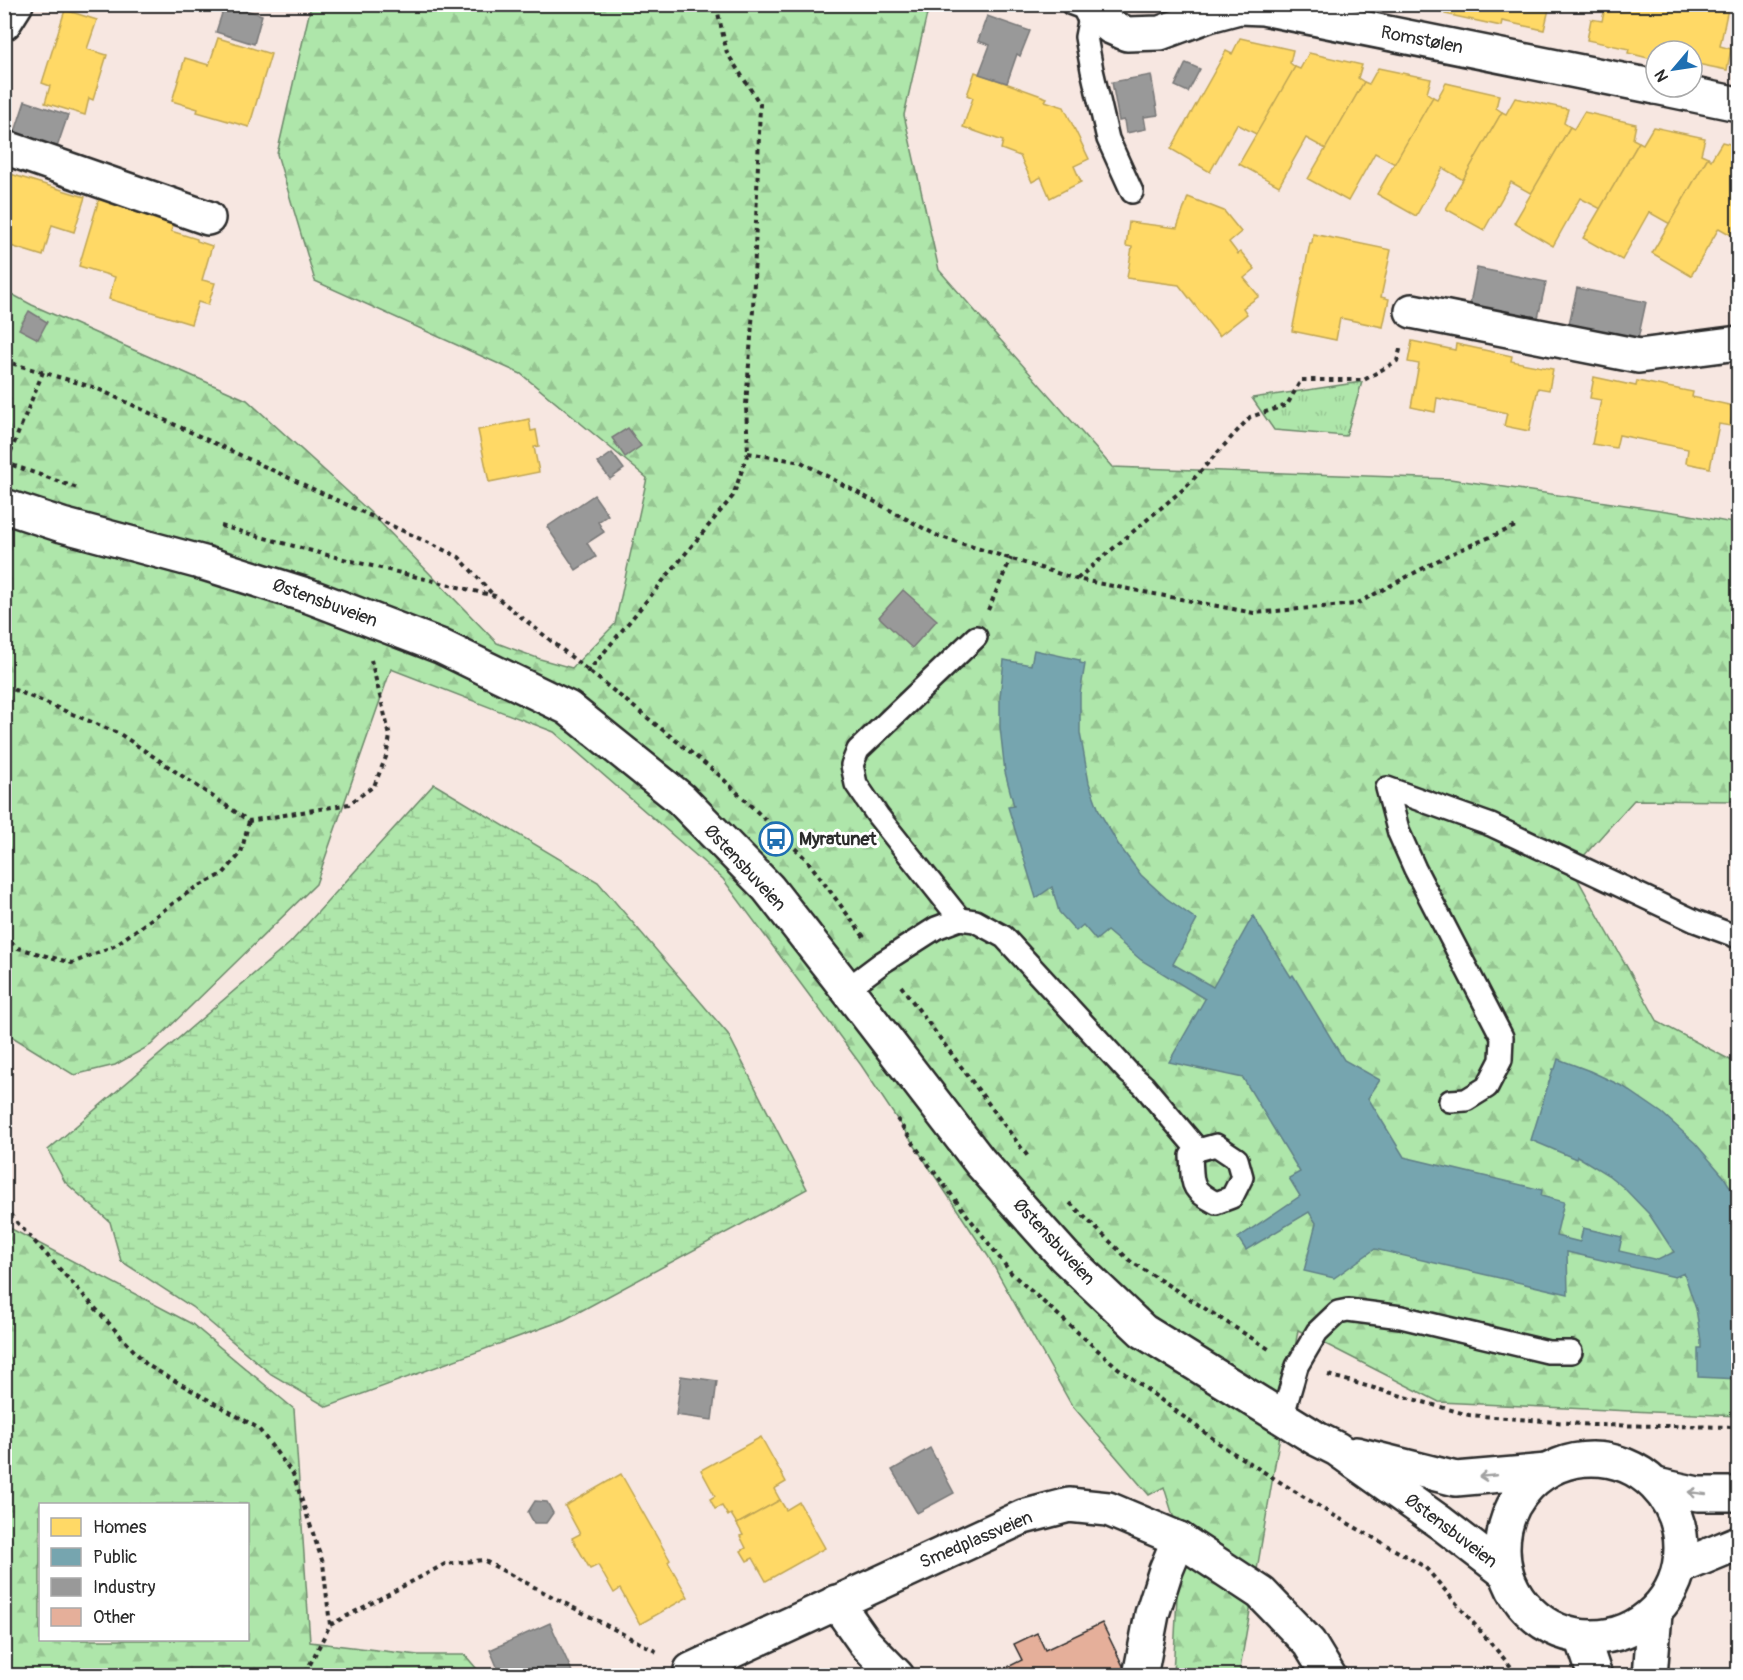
<svg xmlns="http://www.w3.org/2000/svg" width="1743" height="1680" font-family="Pangolin,sans-serif">
	<style>
		.grass { fill: url(#grass-tufts); stroke: #6c886a; stroke-width: 1.5 }
		.forest { fill: url(#forest-firs); stroke: #6c886a; stroke-width: 1.5; fill-rule: evenodd }
		.wetland { fill: url(#wetland-marsh); stroke: #6c886a; stroke-width: 1.5 }
		.homes { fill: #ffd966; stroke: #bfa554; stroke-width: 1.5 }
		.public { fill: #76a5af; stroke: #608087; stroke-width: 1.5 }
		.industry { fill: #999; stroke: #787878; stroke-width: 1.5 }
		.building { fill: #e5af9a; stroke: #2b2b2b; stroke-width: 1.5 }
		.lines { fill: none; stroke-linecap: round; stroke-linejoin: round }
		.service-casing { stroke: #2b2b2b; stroke-width: 26 }
		.minor-casing { stroke: #2b2b2b; stroke-width: 38 }
		.secondary-casing { stroke: #2b2b2b; stroke-width: 38 }
		.path { stroke: #2b2b2b; stroke-width: 4; stroke-dasharray: 4.5 4.5; stroke-linecap: butt }
		.service { stroke: #fff; stroke-width: 21 }
		.minor { stroke: #fff; stroke-width: 33 }
		.secondary { stroke: #fff; stroke-width: 33 }
		.path-bridge { stroke: #2b2b2b; stroke-width: 4; stroke-dasharray: 4.5 4.5; stroke-linecap: butt }
		.oneway { stroke: #a0a0a0 }
		.labels { text-anchor: middle; dominant-baseline: central; stroke-width: 6; stroke-linejoin: round; paint-order: stroke }
		.street-label { font-size: 18px; fill: #2b2b2b; stroke: #fff }
		.poi-label { font-size: 18px; font-weight: bold; fill: #2b2b2b; stroke: #fff; text-anchor: start }
	</style>
	<defs>
		<pattern id="grass-tufts" width="24" height="20" patternUnits="userSpaceOnUse" patternTransform="scale(1.5)"><rect width="24" height="20" fill="#aee6aa"/><path d="M3 7l-1-3M5 7V3M7 7l1-3M15 17l-1-3M17 17v-4M19 17l1-3" fill="none" stroke="#96c592"/></pattern>
		<pattern id="forest-firs" width="22" height="20" patternUnits="userSpaceOnUse" patternTransform="scale(1.5)"><rect width="22" height="20" fill="#aee6aa"/><path d="M5 1l3.5 6h-7zM16 11l3.5 6h-7z" fill="#96c592"/></pattern>
		<pattern id="wetland-marsh" width="20" height="14" patternUnits="userSpaceOnUse" patternTransform="scale(1.5)"><rect width="20" height="14" fill="#aee6aa"/><path d="M1 5h8M5 5V1M11 12h8M15 12V8" fill="none" stroke="#96c592"/></pattern>
	</defs>
	<rect width="100%" height="100%" fill="#f7e7e1"/>
	<filter id="ink" filterUnits="userSpaceOnUse"><feTurbulence type="fractalNoise" baseFrequency=".0167" numOctaves="2"/><feDisplacementMap in="SourceGraphic" scale="12" xChannelSelector="R" yChannelSelector="G"/><feConvolveMatrix kernelMatrix="1 2 1 2 8 2 1 2 1" color-interpolation-filters="sRGB"/></filter>
	<g filter="url(#ink)">
		<polygon class="grass" points="1362,382 1346,436 1274,430 1252,398"/>
		<g class="forest">
			<polygon points="311,5 929,5 904,115 939,270 1112,467 1450,479 1680,513 1738,524 1738,801 1634,800 1572,869 1658,1022 1738,1064 1738,1416 1439,1402 1298,1330 1239,1675 1173,1675 1180,1538 1164,1487 1149,1495 1071,1404 988,1256 861,1065 723,879 554,732 391,669 316,884 151,1045 115,1065 74,1075 11,1036 5,1034 4,290 32,305 247,400 370,512 497,643 540,659 572,668 615,624 647,478 521,374 315,281 277,154"/>
			<path d="M4,1225L192,1324L294,1409L310,1642L418,1655H465L482,1675H5ZM40,1504H248V1640H40Z"/>
		</g>
		<polygon class="wetland" points="434,784 598,882 728,1034 807,1189 564,1320 327,1407 271,1374 192,1307 121,1261 110,1222 65,1182 48,1150 290,943"/>
		<g class="homes">
			<polygon points="1426,4 1538,4 1538,7 1549,9 1544,30 1502,21 1501,26 1445,14 1446,9"/>
			<polygon points="1606,4 1669,4 1703,12 1704,4 1729,4 1720,46 1731,49 1727,70 1692,63 1692,51 1656,51 1656,60 1628,53 1629,49 1587,40 1591,19 1602,21"/>
			<polygon points="65,10 97,20 87,49 107,55 93,100 89,98 85,115 45,103 50,86 42,83"/>
			<polygon points="218,38 271,54 249,127 197,112 198,109 172,101 185,58 209,65"/>
			<polygon points="1240,38 1293,50 1290,63 1295,67 1258,135 1237,124 1210,172 1171,149 1226,51 1232,54"/>
			<polygon points="1309,53 1362,65 1358,78 1364,82 1326,149 1306,138 1279,186 1239,164 1295,67 1300,69"/>
			<polygon points="1378,68 1431,79 1427,93 1433,97 1395,164 1375,153 1348,201 1308,179 1364,82 1369,84"/>
			<polygon points="975,72 1047,98 1045,101 1064,107 1089,159 1074,166 1081,182 1050,198 1041,177 1032,182 1020,156 1001,149 1003,141 963,127 973,98 967,95"/>
			<polygon points="1446,83 1499,95 1496,108 1502,112 1463,180 1443,168 1416,216 1377,194 1433,97 1437,99"/>
			<polygon points="1515,98 1568,109 1564,123 1570,127 1532,194 1511,182 1484,230 1446,209 1502,112 1506,114"/>
			<polygon points="1584,112 1636,124 1633,139 1639,142 1601,209 1580,198 1553,246 1514,223 1570,127 1574,129"/>
			<polygon points="1653,127 1705,138 1701,154 1708,157 1670,224 1649,212 1622,260 1583,238 1639,142 1643,144"/>
			<polygon points="1722,142 1738,146 1738,239 1719,228 1691,276 1652,253 1708,157 1711,160"/>
			<polygon points="4,172 85,197 74,232 52,225 43,256 4,244"/>
			<polygon points="1188,197 1224,211 1241,232 1229,242 1238,254 1241,252 1255,269 1244,278 1259,296 1243,308 1247,314 1219,336 1179,285 1127,278 1132,247 1126,246 1129,222 1177,228"/>
			<polygon points="99,199 174,222 171,231 197,239 197,241 212,246 202,280 215,283 208,305 198,302 191,324 109,299 115,277 79,266"/>
			<polygon points="1313,234 1391,250 1381,297 1389,299 1383,327 1340,318 1336,340 1292,331 1310,243 1312,243"/>
			<polygon points="1412,341 1455,350 1456,344 1512,356 1511,361 1553,369 1549,390 1538,388 1529,431 1504,426 1507,413 1437,398 1435,412 1411,407 1419,364 1408,362"/>
			<polygon points="1594,377 1636,386 1637,381 1693,392 1692,397 1734,406 1730,426 1719,424 1710,468 1686,463 1688,449 1619,435 1616,448 1592,444 1601,400 1590,398"/>
			<polygon points="529,419 531,431 536,430 539,446 534,447 539,472 489,482 478,430"/>
			<polygon points="761,1437 786,1482 774,1489 780,1500 737,1524 731,1514 728,1516 722,1506 715,1509 710,1499 715,1496 701,1470"/>
			<polygon points="621,1474 670,1560 668,1562 688,1597 640,1624 620,1589 614,1593 598,1565 590,1569 572,1538 580,1534 565,1506"/>
			<polygon points="780,1500 786,1510 799,1502 825,1548 766,1581 753,1558 747,1561 741,1551 746,1548 740,1536 743,1535 737,1524"/>
		</g>
		<polygon class="public" points="1034,650 1080,660 1080,663 1085,664 1080,694 1080,733 1089,783 1100,813 1118,844 1141,875 1166,898 1197,920 1173,964 1213,987 1253,916 1291,977 1293,975 1344,1060 1380,1080 1368,1098 1404,1157 1542,1190 1541,1196 1564,1202 1556,1236 1580,1242 1583,1228 1622,1237 1619,1251 1658,1260 1674,1252 1649,1214 1623,1187 1608,1175 1577,1156 1576,1159 1531,1140 1553,1069 1555,1069 1558,1059 1590,1071 1624,1087 1662,1113 1695,1143 1724,1177 1738,1200 1738,1379 1698,1377 1698,1348 1701,1348 1701,1341 1696,1309 1684,1273 1675,1277 1567,1252 1568,1294 1375,1249 1334,1278 1304,1271 1316,1223 1309,1212 1246,1250 1238,1238 1300,1196 1289,1178 1300,1172 1243,1078 1169,1062 1205,999 1141,960 1107,931 1096,940 1083,925 1076,931 1059,912 1052,887 1036,898 1008,807 1014,806 1005,772 1000,727 1000,697 1004,660 1031,665"/>
		<g class="industry">
			<polygon points="225,4 262,15 254,44 216,32"/>
			<polygon points="987,16 1030,31 1020,56 1017,54 1007,83 979,74 990,45 978,41"/>
			<polygon points="1186,63 1200,69 1188,92 1175,86"/>
			<polygon points="1151,75 1158,115 1144,117 1146,129 1126,133 1124,120 1119,121 1112,82"/>
			<polygon points="25,101 68,115 55,153 13,138"/>
			<polygon points="1477,268 1546,282 1538,318 1470,304"/>
			<polygon points="1577,288 1646,302 1638,339 1569,324"/>
			<polygon points="29,311 47,322 38,339 19,329"/>
			<polygon points="628,428 641,446 625,457 612,438"/>
			<polygon points="612,453 624,469 610,479 598,463"/>
			<polygon points="594,495 608,515 598,522 604,532 587,543 596,557 576,570 547,527"/>
			<polygon points="903,590 937,620 912,648 879,617"/>
			<polygon points="681,1376 717,1381 712,1420 676,1415"/>
			<polygon points="930,1448 954,1493 917,1513 892,1470"/>
			<polygon points="535,1501 547,1502 553,1513 546,1523 534,1523 528,1512"/>
			<polygon points="550,1623 574,1676 501,1676 490,1650"/>
		</g>
		<polygon class="building" points="1102,1623 1126,1672 1118,1676 990,1676 1022,1660 1014,1644 1037,1633 1045,1650"/>
		<g class="lines">
			<g class="service-casing">
				<g id="service">
					<polyline points="1072,4 1091,11 1086,37 1092,70 1108,139 1132,192"/>
					<polyline points="960,919 878,816 856,784 852,765 858,750 976,637"/>
					<polyline points="847,989 883,962 936,928 960,919 975,921 1004,937 1129,1073 1143,1085 1198,1150"/>
					<polyline points="1450,1101 1466,1100 1487,1087 1501,1060 1502,1037 1415,869 1399,833 1387,788 1491,825 1695,921 1738,937"/>
					<path d="M1216,1145L1237,1159L1242,1177L1232,1197L1216,1203C1189,1189 1193,1184 1191,1156L1198,1150Z"/>
					<polyline points="1282,1418 1297,1366 1317,1332 1338,1312 1348,1310 1401,1317 1548,1352 1571,1352"/>
				</g>
			</g>
			<g class="minor-casing">
				<g id="minor">
					<polyline points="1093,4 1091,11 1111,27 1127,34 1160,33 1209,15 1239,7 1263,8 1656,87"/>
					<polyline points="4,23 16,4"/>
					<polyline points="1656,87 1738,104"/>
					<polyline points="4,147 208,218"/>
					<polyline points="1412,311 1639,356 1738,343"/>
					<polyline points="836,1602 865,1643 897,1676"/>
					<polyline points="1582,1637 1595,1676"/>
					<polyline points="691,1670 1023,1517 1069,1505 1108,1509 1179,1539 1261,1593 1309,1643 1329,1676"/>
					<polyline points="1140,1676 1152,1614 1166,1570 1179,1539"/>
					<polyline points="1650,1676 1655,1613"/>
				</g>
			</g>
			<g class="secondary-casing">
				<g id="secondary">
					<polyline points="4,506 62,525 204,563 309,596 440,646 568,708 681,799 768,888 847,989 980,1162 1065,1257 1143,1331 1317,1439 1337,1449 1441,1523 1506,1573"/>
					<polyline points="1356,1454 1456,1479 1547,1471"/>
					<circle cx="1592" cy="1548" r="89"/>
					<polyline points="1656,1485 1698,1494 1738,1494"/>
					<polyline points="1680,1567 1738,1543"/>
				</g>
			</g>
			<g class="path">
				<polyline points="4,361 96,388 459,557 494,596"/>
				<polyline points="21,426 43,372"/>
				<polyline points="748,453 801,462 938,536 1076,579 1254,613 1356,604 1448,555 1516,526"/>
				<polyline points="4,462 80,489"/>
				<polyline points="221,526 323,554 495,596 719,775 807,860 864,937"/>
				<polyline points="1077,579 1187,486 1250,417 1287,405 1301,380 1364,380 1397,361 1401,346"/>
				<polyline points="988,610 1011,558"/>
				<polyline points="587,673 733,496 748,453 746,405 753,310 760,104 727,53 716,4"/>
				<polyline points="4,688 15,690 120,734 249,821 349,804 374,786 386,757 390,736 371,660"/>
				<polyline points="4,936 18,948 72,963 114,946 193,889 223,874 241,853 249,821"/>
				<polyline points="901,986 1029,1158"/>
				<polyline points="897,1119 922,1156 1012,1274 1118,1368 1227,1449 1328,1512 1425,1567 1519,1676"/>
				<polyline points="1070,1203 1130,1261 1272,1351"/>
				<polyline points="4,1208 147,1365 258,1428 293,1474 323,1563 330,1625 304,1676"/>
				<polyline points="1328,1375 1469,1415 1593,1425 1738,1427"/>
				<polyline points="330,1625 445,1564 483,1560 659,1653"/>
			</g>
			<use href="#service" class="service"/>
			<use href="#minor" class="minor"/>
			<use href="#secondary" class="secondary"/>
			<polyline class="path-bridge" points="4,469 21,426"/>
		</g>
		<defs><path id="oneway-shaft" d="M-6 0H5M1.5-3L5.5 0L1.5 3" fill="none" stroke-width="1.6" stroke-linecap="round" stroke-linejoin="round" transform="scale(1.5)"/></defs>
		<g class="oneway">
			<use href="#oneway-shaft" transform="translate(1488 1476) rotate(175)"/>
			<use href="#oneway-shaft" transform="translate(1697 1493) rotate(-173)"/>
		</g>
	</g>
	<defs>
		<g id="bus-ring" transform="scale(1.725)"><circle r="9.5" fill="#fff" stroke="#1f6fb2" stroke-width="1.5"/><path d="M-5-6H5V4H4V6H2V4H-2V6H-4V4H-5ZM-3.5-4V0h7V-4ZM-3.5 1.2v1.5H-2V1.2ZM2 1.2v1.5H3.5V1.2Z" fill="#1f6fb2"/></g>
	</defs>
	<g fill-rule="evenodd">
		<use href="#bus-ring" x="776" y="839"/>
	</g>
	<g class="labels">
		<g class="street-label">
			<text transform="translate(1422 40) rotate(11)">Romstølen</text>
			<text transform="translate(325 603) rotate(20)">Østensbuveien</text>
			<text transform="translate(745 868) rotate(47)">Østensbuveien</text>
			<text transform="translate(1054 1242) rotate(47)">Østensbuveien</text>
			<text transform="translate(1451 1531) rotate(37)">Østensbuveien</text>
			<text transform="translate(976 1540) rotate(-23)">Smedplassveien</text>
		</g>
		<g class="poi-label">
			<text x="799" y="839">Myratunet</text>
		</g>
	</g>
	<rect width="1743" height="1680" fill="none" stroke="#fff" stroke-width="24"/>
	<rect x="12" y="12" width="1719" height="1656" fill="none" stroke="#2b2b2b" stroke-width="2" filter="url(#ink)"/>
	<rect x="39" y="1503" width="210" height="138" fill="#ffffff" stroke="#aaaaaa" stroke-width="1.5"/>
	<rect x="51" y="1518" width="30" height="18" fill="#ffd966" stroke="#aaaaaa" stroke-width="1.5"/>
	<text x="93" y="1533" font-size="18" fill="#2b2b2b">Homes</text>
	<rect x="51" y="1548" width="30" height="18" fill="#76a5af" stroke="#aaaaaa" stroke-width="1.5"/>
	<text x="93" y="1563" font-size="18" fill="#2b2b2b">Public</text>
	<rect x="51" y="1578" width="30" height="18" fill="#999999" stroke="#aaaaaa" stroke-width="1.5"/>
	<text x="93" y="1593" font-size="18" fill="#2b2b2b">Industry</text>
	<rect x="51" y="1608" width="30" height="18" fill="#e5af9a" stroke="#aaaaaa" stroke-width="1.5"/>
	<text x="93" y="1623" font-size="18" fill="#2b2b2b">Other</text>
	<g transform="translate(1674 69) rotate(241)"><circle r="28" fill="#ffffff" stroke="#aaaaaa" stroke-width="1.5"/>
	<path d="M0-4.5L10 22L0 15L-10 22Z" fill="#1f6fb2"/>
	<text y="-9" font-size="16" font-weight="bold" text-anchor="middle" fill="#2b2b2b">N</text>
	</g>
</svg>
